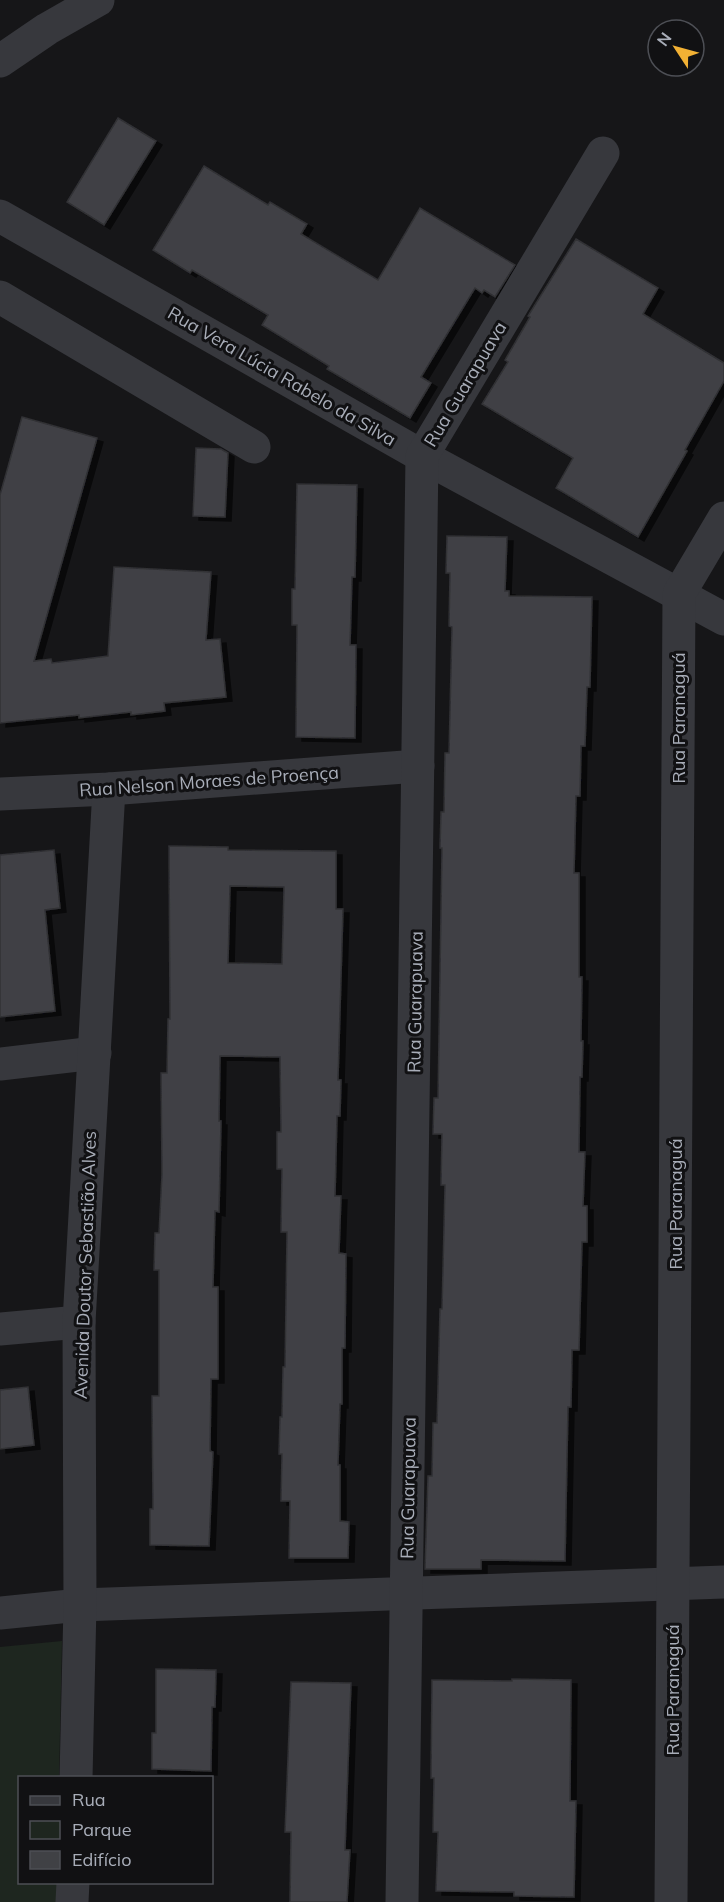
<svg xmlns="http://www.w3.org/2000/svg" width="724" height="1902" font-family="Mulish,sans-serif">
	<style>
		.green { fill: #1e261f }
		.building { fill: #404145; stroke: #303034; stroke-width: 1.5; fill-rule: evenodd; filter: url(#shadow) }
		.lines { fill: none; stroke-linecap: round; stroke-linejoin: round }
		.minor { stroke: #37383d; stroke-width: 33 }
		.labels { text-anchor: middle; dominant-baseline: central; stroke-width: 6; stroke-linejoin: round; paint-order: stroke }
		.street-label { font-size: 18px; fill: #a8adb8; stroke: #111113 }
	</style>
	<defs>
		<filter id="shadow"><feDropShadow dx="6" dy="4" stdDeviation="0" flood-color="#0009"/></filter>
	</defs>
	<rect width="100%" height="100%" fill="#161618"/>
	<polygon class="green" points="62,1641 59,1777 20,1778 20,1882 59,1883 60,1902 0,1902 0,1647"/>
	<g class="building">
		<polygon points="118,118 156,141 104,225 67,202"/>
		<polygon points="204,166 268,205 270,202 307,224 301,234 378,280 420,208 515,265 495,297 484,290 482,293 475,288 421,377 431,383 410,418 327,369 329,366 262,325 268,315 192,270 190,273 153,250"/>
		<polygon points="576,239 658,288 643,314 724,363 724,381 685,450 687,451 638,537 556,488 573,458 482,404 508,362 505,360 530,317 528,316"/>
		<polygon points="22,417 97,438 34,661 51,659 52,663 108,656 114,567 211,572 206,640 220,639 226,697 164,703 165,711 131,715 131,712 79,718 79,715 0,723 0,495"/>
		<polygon points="196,448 221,449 228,453 225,517 193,516"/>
		<polygon points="297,484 357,485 355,577 352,577 350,645 356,645 355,738 296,737 297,625 292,625 292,589 295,589"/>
		<polygon points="447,536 507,537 505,591 509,591 509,596 592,597 590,687 587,687 585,746 581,746 580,796 576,796 574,873 579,873 579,977 582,977 581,1041 583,1041 582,1077 580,1077 579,1152 585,1152 583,1206 587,1206 587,1242 582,1242 579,1350 572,1350 571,1407 568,1407 565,1561 481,1560 481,1569 425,1569 428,1476 432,1476 433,1423 437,1423 440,1309 442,1309 445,1185 441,1185 442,1134 433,1134 434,1098 438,1098 442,848 440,848 441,812 444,812 445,753 449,753 452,627 449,626 450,573 446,573"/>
		<path d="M169,846L228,847V850L336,851V909H343L338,1080H341L340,1116H337L335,1196H341L339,1253L346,1254L345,1348H342V1404H340L338,1465H340V1521L349,1522L348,1558H289L290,1501H281L282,1454H279L280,1417H282L283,1367H285L287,1232H281L282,1169H277V1132H281L280,1057L220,1056L219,1121H221L219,1212L215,1211L213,1287H218V1379H211L210,1451L213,1452L209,1546L150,1545V1509H153L152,1396H159V1270H154L155,1233H159L162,1174L161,1073H167L168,1019H170ZM230,886L284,887L282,964L228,963Z"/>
		<polygon points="54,850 60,908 45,910 55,1011 0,1017 0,855"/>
		<polygon points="28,1387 34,1445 0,1449 0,1390"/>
		<polygon points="156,1669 216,1670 215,1707 212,1707 211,1771 152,1769 152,1733 156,1733"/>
		<polygon points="512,1679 571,1680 570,1801 576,1801 574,1897 514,1896 514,1892 436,1891 438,1832 433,1832 434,1778 431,1778 432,1680 512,1681"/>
		<polygon points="291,1682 351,1683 345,1850 350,1850 347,1902 290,1902 291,1832 285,1832"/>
	</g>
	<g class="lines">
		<g class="minor">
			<polyline points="0,61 47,29 98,0"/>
			<polyline points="0,216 422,456 724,619"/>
			<polyline points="0,297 254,447"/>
			<polyline points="0,794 109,789 418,766"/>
			<polyline points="0,1064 95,1053"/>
			<polyline points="0,1329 79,1322"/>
			<polyline points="0,1613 80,1605 724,1582"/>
			<polyline points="76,1778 80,1605 79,1322 109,789"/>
			<polyline points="72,1902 73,1882"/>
			<polyline points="402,1902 422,456 603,153"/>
			<polyline points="671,1902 679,594 724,518"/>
		</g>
	</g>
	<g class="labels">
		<g class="street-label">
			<text transform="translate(282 376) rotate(30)">Rua Vera Lúcia Rabelo da Silva</text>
			<text transform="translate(465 384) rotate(-59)">Rua Guarapuava</text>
			<text transform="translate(678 718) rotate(-90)">Rua Paranaguá</text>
			<text transform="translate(209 781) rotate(-4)">Rua Nelson Moraes de Proença</text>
			<text transform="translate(415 1002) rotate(-89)">Rua Guarapuava</text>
			<text transform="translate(675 1204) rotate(-90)">Rua Paranaguá</text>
			<text transform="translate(85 1265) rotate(-88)">Avenida Doutor Sebastião Alves</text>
			<text transform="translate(408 1488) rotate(-89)">Rua Guarapuava</text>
			<text transform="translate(672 1690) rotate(-90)">Rua Paranaguá</text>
		</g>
	</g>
	<rect x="18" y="1776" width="195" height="108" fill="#111113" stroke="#4d4f55" stroke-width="1.5"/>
	<rect x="30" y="1796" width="30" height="9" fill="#37383d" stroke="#4d4f55" stroke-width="1.5"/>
	<text x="72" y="1806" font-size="18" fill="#a8adb8">Rua</text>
	<rect x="30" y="1821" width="30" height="18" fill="#1e261f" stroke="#4d4f55" stroke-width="1.5"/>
	<text x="72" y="1836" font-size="18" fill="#a8adb8">Parque</text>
	<rect x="30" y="1851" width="30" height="18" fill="#404145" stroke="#4d4f55" stroke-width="1.5"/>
	<text x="72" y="1866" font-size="18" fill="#a8adb8">Edifício</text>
	<g transform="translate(676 48) rotate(306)"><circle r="28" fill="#111113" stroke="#4d4f55" stroke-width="1.5"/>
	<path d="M0-4.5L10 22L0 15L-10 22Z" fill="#f2b134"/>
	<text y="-9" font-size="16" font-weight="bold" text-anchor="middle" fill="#a8adb8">N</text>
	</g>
</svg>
